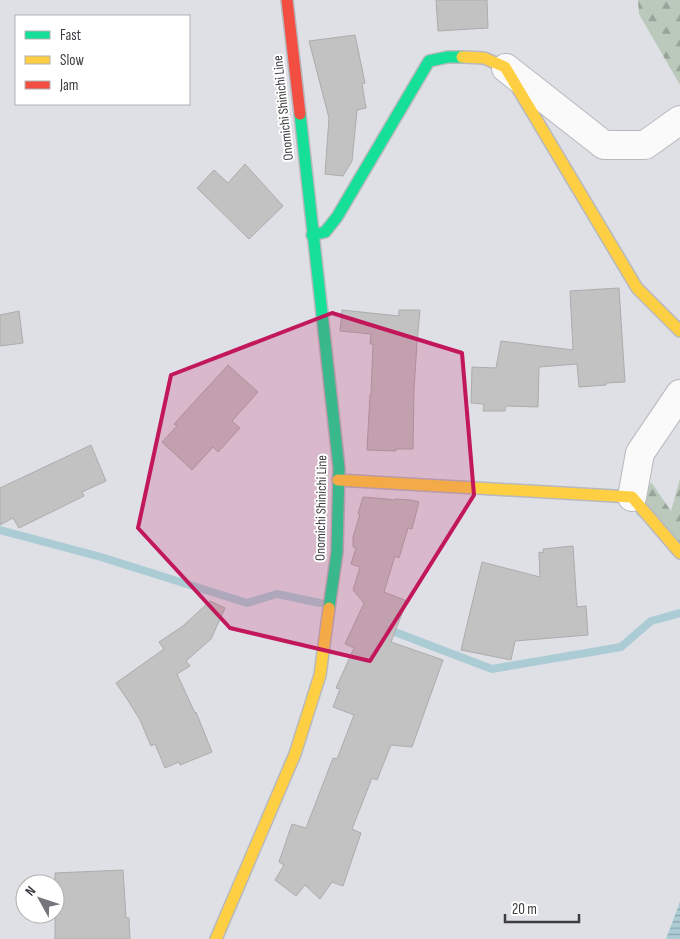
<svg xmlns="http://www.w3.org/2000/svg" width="680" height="939" font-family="'Sofia Sans Condensed',sans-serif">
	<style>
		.forest { fill: url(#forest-firs) }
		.water { fill: url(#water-rules) }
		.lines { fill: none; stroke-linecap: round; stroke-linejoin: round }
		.stream { stroke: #abcbd5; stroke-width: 8 }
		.building { fill: #c2c2c2; stroke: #acacad }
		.street-casing { stroke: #b8b9be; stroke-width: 30 }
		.fast-casing { stroke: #b8b9be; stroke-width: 14 }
		.slow-casing { stroke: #b8b9be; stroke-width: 14 }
		.jam-casing { stroke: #b8b9be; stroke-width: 14 }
		.street { stroke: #fafafb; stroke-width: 28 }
		.fast { stroke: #16e098; stroke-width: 11 }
		.slow { stroke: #ffcf43; stroke-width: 11 }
		.jam { stroke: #f24e42; stroke-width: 11 }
		.marked { fill: #c2185b; fill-opacity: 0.2; stroke: #c2185b; stroke-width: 4; stroke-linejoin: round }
		.labels { text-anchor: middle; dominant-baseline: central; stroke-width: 4; stroke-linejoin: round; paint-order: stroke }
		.street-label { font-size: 14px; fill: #3c3c41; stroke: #fff }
	</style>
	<defs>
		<pattern id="forest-firs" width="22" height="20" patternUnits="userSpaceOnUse" patternTransform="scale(1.25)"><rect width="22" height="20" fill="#bac9bc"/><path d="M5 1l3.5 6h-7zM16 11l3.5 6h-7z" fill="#98a49a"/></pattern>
		<pattern id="water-rules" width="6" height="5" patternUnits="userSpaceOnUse" patternTransform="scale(1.25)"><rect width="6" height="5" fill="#abcbd5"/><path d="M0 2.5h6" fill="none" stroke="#8ca6ae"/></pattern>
	</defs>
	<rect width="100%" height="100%" fill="#dee0e6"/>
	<g class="forest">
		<polygon points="638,0 680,0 680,85 639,14"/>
		<polygon points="680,479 680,548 636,514 651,482 671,511"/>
	</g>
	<polygon class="water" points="680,902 680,939 666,939"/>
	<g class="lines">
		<g class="stream">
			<polyline points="0,530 101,557 247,603 277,594 320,603"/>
			<polyline points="387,629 492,669 621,647 651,621 680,613"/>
		</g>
	</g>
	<g class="building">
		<polygon points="436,0 487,0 488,28 438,31"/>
		<polygon points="355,35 365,83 362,84 366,108 357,110 352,161 343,176 325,174 329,118 309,41"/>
		<polygon points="245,164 283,206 249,239 197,188 214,170 228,183"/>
		<polygon points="619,288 625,382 606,383 606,385 579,387 577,364 539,367 538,407 506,406 505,411 483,411 484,404 471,403 472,367 496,368 501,341 573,350 570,291"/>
		<polygon points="342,310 399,316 399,310 420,310 417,343 414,390 413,449 396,449 396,451 367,450 370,394 371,394 373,344 370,344 371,334 340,331"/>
		<polygon points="19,311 23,343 0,346 0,315"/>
		<polygon points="228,365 258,392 232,421 240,428 218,452 213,447 192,470 162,442 177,426 174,424"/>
		<polygon points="91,445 106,481 82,492 84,496 19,528 13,518 0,525 0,488"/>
		<polygon points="363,497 387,499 394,500 395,499 411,500 419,502 412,529 408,528 399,558 395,556 384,592 407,601 391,642 443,660 412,747 391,745 377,780 372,778 352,829 361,833 343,886 332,882 320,899 305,885 296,896 275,880 284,865 279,862 292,824 306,828 333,758 337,759 354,715 333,707 340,689 336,688 354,648 345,644 364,603 353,590 360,567 351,564 356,548 353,547 353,537 360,514 358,514"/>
		<polygon points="573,546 577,607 586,606 588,635 515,641 511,660 461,650 482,562 540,577 539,552 543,553 543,549"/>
		<polygon points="210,601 225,608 211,639 186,661 190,666 177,674 195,713 196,712 212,752 180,765 179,762 165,768 155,744 151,746 140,720 129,702 116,683 164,649 159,642 183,626"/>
		<polygon points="123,870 126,918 129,918 130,939 55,939 55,873"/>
	</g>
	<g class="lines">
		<g class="street-casing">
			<g id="street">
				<polyline points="506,68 604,145 645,145 680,120"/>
				<polyline points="632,497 640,453 680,394"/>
			</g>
		</g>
		<g class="fast-casing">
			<g id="fast">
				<polyline points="300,114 339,468 337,552 329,608"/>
				<polyline points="312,235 325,232 337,217 429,61 448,57 462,57"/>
			</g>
		</g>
		<g class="slow-casing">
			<g id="slow">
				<polyline points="462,57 484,58 505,67 637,288 680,331"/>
				<polyline points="338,480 632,497 680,553"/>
				<polyline points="216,939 295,754 320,675 329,608"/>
			</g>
		</g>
		<g class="jam-casing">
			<polyline id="jam" points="287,0 300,114"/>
		</g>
		<use href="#street" class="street"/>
		<use href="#fast" class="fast"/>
		<use href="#slow" class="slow"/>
		<use href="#jam" class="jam"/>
	</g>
	<path class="marked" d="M332,313L462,353L474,495L370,661L230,628L138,528L171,375Z"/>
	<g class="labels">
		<g class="street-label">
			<text transform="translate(283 108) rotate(-96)">Onomichi Shinichi Line</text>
			<text transform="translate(321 508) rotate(-89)">Onomichi Shinichi Line</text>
		</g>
	</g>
	<rect x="15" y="15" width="175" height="90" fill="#ffffff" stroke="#b1b1b3"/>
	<rect x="25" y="31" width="25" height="8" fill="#16e098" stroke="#b1b1b3"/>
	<text x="60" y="40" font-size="15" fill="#3c3c41">Fast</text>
	<rect x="25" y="56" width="25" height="8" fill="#ffcf43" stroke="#b1b1b3"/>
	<text x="60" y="65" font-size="15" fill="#3c3c41">Slow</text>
	<rect x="25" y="81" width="25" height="8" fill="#f24e42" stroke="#b1b1b3"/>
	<text x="60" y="90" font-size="15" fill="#3c3c41">Jam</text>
	<g transform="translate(40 899) rotate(310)"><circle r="24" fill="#ffffff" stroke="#b1b1b3"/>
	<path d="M0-4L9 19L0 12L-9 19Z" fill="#75757b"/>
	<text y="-8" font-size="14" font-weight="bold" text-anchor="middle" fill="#3c3c41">N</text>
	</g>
	<path d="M505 914v8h74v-8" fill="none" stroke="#3c3c41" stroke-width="2.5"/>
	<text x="512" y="914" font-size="15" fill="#3c3c41" stroke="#ffffff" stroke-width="4" paint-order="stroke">20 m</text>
</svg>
